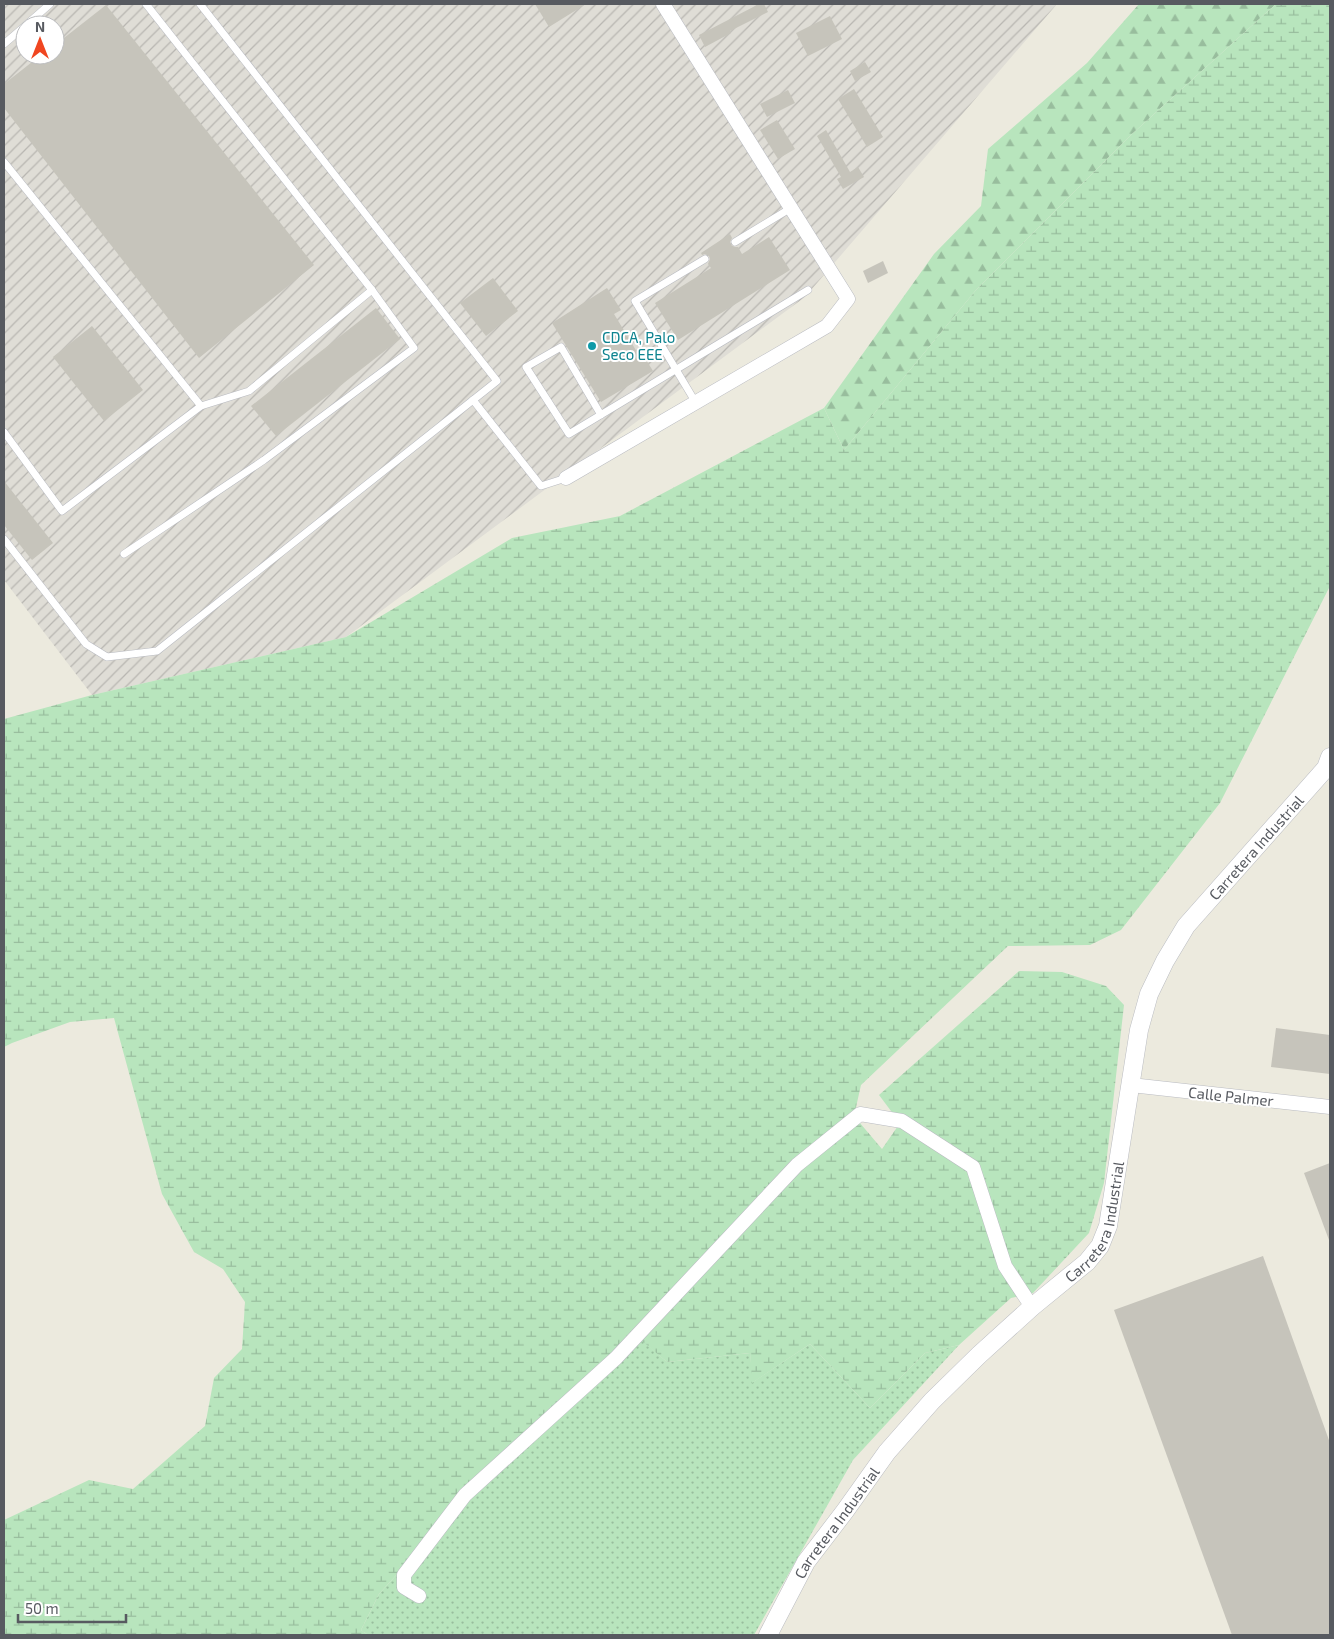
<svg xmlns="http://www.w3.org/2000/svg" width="1334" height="1639" font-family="'Exo 2',sans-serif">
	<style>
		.industrial { fill: url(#industrial-furrows); fill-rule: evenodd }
		.grass { fill: url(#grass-dots) }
		.forest { fill: url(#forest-firs) }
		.wetland { fill: url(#wetland-marsh) }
		.building { fill: #c6c4bb }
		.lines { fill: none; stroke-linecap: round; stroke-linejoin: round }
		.service-casing { stroke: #b9bbc1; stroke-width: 8 }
		.minor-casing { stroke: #b9bbc1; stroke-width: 15 }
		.tertiary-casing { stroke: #b9bbc1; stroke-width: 19 }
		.service { stroke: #fff; stroke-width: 7 }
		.minor { stroke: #fff; stroke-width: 14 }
		.tertiary { stroke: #fff; stroke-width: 18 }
		.culture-dot { fill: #0f9aa8; stroke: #fff; stroke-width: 2 }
		.labels { text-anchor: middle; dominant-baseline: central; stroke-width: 4; stroke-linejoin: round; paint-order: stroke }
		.culture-label { font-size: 15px; fill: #0d838f; stroke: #fff; text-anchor: start }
		.street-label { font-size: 15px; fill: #575a60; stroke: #fff }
	</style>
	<defs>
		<pattern id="industrial-furrows" width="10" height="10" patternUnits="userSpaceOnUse" patternTransform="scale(1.25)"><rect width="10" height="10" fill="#dfddd6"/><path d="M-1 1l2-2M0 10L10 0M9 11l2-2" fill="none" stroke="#b8b6b1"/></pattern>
		<pattern id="grass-dots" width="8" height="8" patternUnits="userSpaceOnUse" patternTransform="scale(1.25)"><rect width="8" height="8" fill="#b8e5bd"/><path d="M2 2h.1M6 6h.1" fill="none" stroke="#98bd9d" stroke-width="1.8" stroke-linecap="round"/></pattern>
		<pattern id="forest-firs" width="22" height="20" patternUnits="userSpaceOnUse" patternTransform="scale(1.25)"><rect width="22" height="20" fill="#b8e5bd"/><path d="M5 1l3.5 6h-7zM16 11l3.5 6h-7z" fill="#98bd9d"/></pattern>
		<pattern id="wetland-marsh" width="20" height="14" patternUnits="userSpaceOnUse" patternTransform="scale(1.25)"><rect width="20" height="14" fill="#b8e5bd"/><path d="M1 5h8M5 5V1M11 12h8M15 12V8" fill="none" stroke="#98bd9d"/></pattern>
	</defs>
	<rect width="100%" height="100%" fill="#eceade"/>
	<path class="industrial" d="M4,4H1057L805,297L346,637L92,695L4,580ZM25,25H55V55H25Z"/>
	<polygon class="grass" points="641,1339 667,1362 750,1353 753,1382 810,1344 870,1408 925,1353 959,1345 853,1460 754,1635 368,1635 361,1630 379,1594 513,1447"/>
	<polygon class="forest" points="1139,4 1276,4 1132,134 976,290 844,450 824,408 934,254 981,206 988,149 1087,63"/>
	<polygon class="wetland" points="1276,4 1330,4 1330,586 1220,803 1121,930 1090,945 1008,946 861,1085 854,1116 882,1149 900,1123 879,1095 1019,971 1062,972 1106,986 1124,1005 1104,1183 1089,1233 1033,1293 1011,1298 959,1345 925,1353 870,1408 810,1344 752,1383 750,1353 667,1362 641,1340 513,1447 379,1594 361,1630 368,1635 4,1635 4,1520 89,1480 133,1489 205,1426 214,1378 242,1349 245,1302 223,1269 194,1252 162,1194 114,1018 70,1022 12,1043 4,1047 4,719 92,695 346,637 512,538 620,516 824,408 844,450 976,290 1132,134"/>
	<g class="building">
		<polygon points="535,4 586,4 549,27"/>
		<polygon points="759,4 764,4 768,12 730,31 731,33 705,47 699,35"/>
		<polygon points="106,5 314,265 199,358 4,108 4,84 41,55 55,55 55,45"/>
		<polygon points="830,16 842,39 808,56 796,33"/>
		<polygon points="865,62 871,72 855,81 850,71"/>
		<polygon points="854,89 883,137 867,147 838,99"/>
		<polygon points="788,90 795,103 767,117 760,104"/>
		<polygon points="777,120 795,149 778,159 760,130"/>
		<polygon points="826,130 850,172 858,167 864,177 843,189 837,179 841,177 817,136"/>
		<polygon points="730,234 732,238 730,242 731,245 735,247 738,247 742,254 769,237 790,270 678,340 655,303 711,268 708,264 710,259 709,256 705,254 702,255 701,253"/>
		<polygon points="883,261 888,273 868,283 863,271"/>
		<polygon points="493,278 518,311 486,336 460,303"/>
		<polygon points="607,288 621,310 614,314 637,352 640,350 653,371 601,402 552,323"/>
		<polygon points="376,308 400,339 276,436 251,406"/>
		<polygon points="92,326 143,390 104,421 53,357"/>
		<polygon points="4,481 53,543 32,560 4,525"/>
		<polygon points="1276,1028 1330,1035 1330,1074 1271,1067"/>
		<polygon points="1330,1163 1330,1240 1329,1240 1304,1173"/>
		<polygon points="1263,1256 1330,1443 1330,1635 1232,1635 1114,1310"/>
	</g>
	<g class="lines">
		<g class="service-casing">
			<g id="service">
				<polyline points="26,25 50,4"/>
				<polyline points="4,44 25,26"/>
				<polyline points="4,162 201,406 62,511 4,432"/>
				<polyline points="735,242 791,208"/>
				<polyline points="473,400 541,486 566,478"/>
				<polyline points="696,403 635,301 705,259"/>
				<polyline points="201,406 249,391 372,290"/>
				<polyline points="601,415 561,347 526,367 569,434 808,290"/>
				<polyline points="4,539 86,644 107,657 157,651 497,381 200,4"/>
				<polyline points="124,554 264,460 414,348 372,290 146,4"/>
			</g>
		</g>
		<g class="minor-casing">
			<g id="minor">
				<polyline points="566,478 827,326 848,299 663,4"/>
				<polyline points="1131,1085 1330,1107"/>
				<polyline points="419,1596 404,1587 404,1575 465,1495 616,1358 797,1165 860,1114 902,1121 973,1167 1005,1266 1032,1307"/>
			</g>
		</g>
		<g class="tertiary-casing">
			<g id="tertiary">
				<path id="s1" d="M768,1635L806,1562L845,1511L887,1452L932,1401L979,1355L1032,1307L1087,1262L1100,1246L1108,1226L1139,1030L1149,994L1165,961L1186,926L1326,768L1330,757"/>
			</g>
		</g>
		<use href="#service" class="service"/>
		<use href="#minor" class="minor"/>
		<use href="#tertiary" class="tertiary"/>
	</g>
	<circle class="culture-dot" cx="592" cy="346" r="5"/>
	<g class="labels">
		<g class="culture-label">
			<text x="602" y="337">CDCA, Palo<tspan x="602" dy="17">Seco EEE</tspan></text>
		</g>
		<g class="street-label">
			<text stroke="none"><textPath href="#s1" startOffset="956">Carretera Industrial</textPath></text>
			<text transform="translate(1231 1096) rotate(6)">Calle Palmer</text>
			<text stroke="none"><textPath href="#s1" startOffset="536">Carretera Industrial</textPath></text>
			<text stroke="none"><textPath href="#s1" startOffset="132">Carretera Industrial</textPath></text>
		</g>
	</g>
	<rect width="1334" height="1639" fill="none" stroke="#575a60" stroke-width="10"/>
	<g transform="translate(40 40)"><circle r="24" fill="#ffffff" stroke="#bcbdbf"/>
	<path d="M0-4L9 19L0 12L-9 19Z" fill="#f04620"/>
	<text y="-8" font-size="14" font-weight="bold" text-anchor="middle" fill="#575a60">N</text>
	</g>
	<path d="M18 1614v8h108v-8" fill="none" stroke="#575a60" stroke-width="2.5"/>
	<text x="25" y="1614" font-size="15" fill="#575a60" stroke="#ffffff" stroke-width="4" paint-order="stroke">50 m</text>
</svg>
